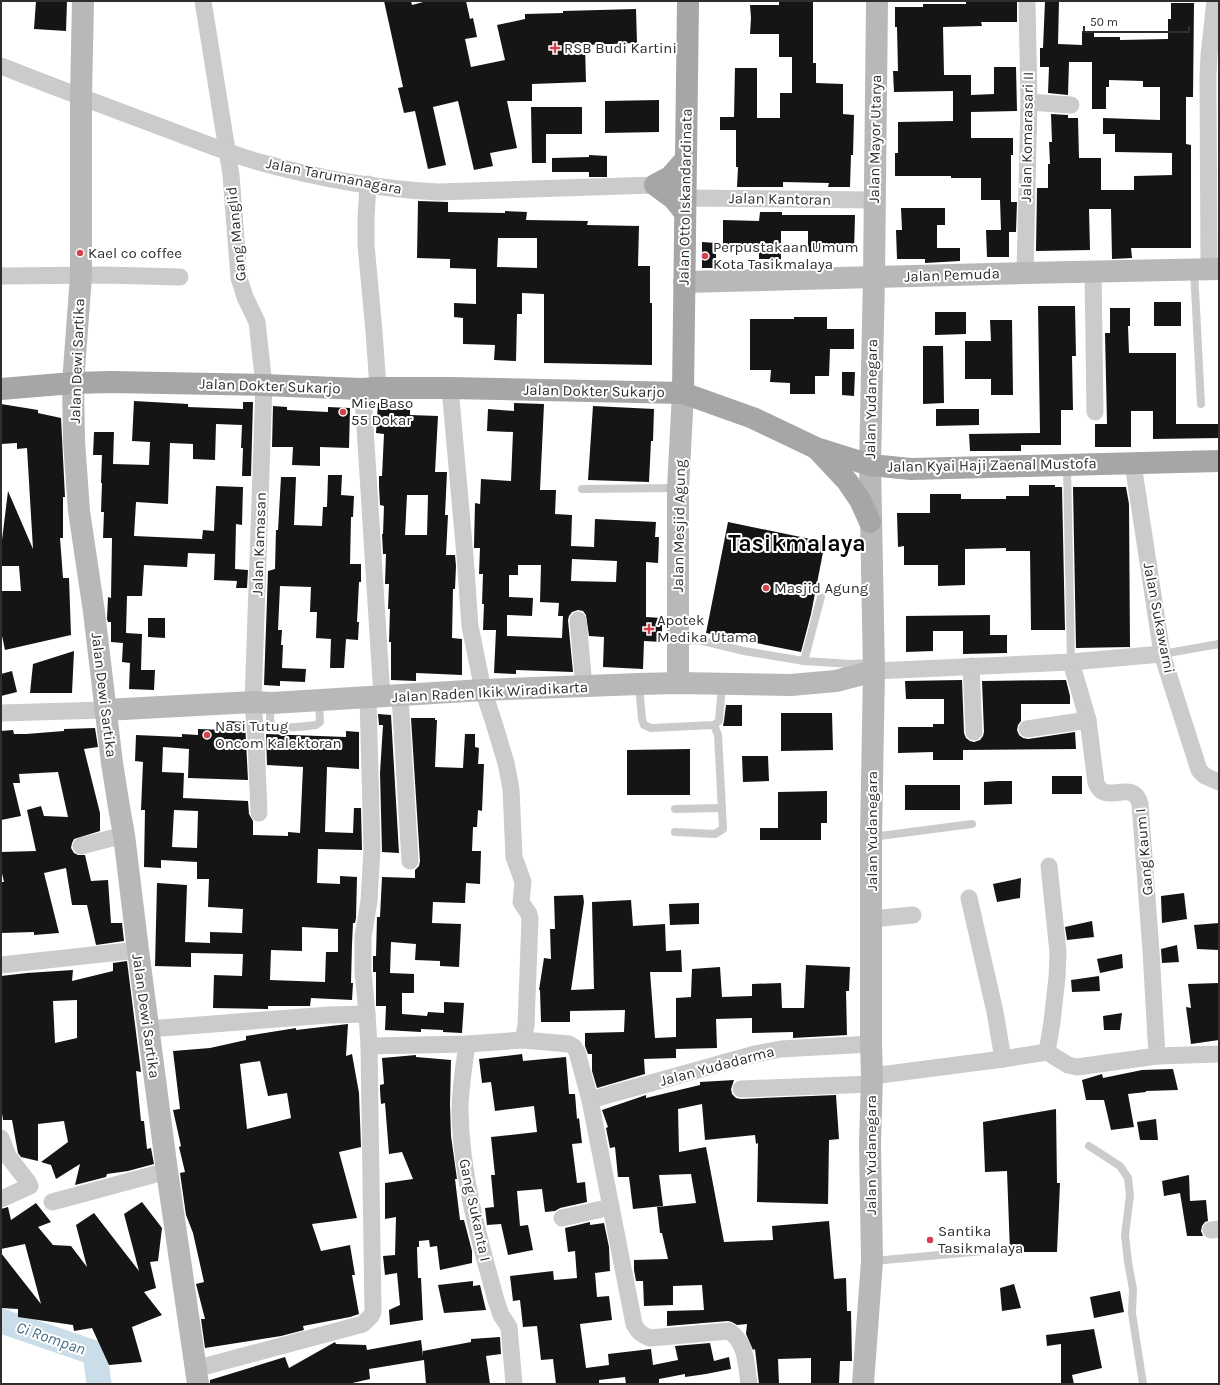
<svg xmlns="http://www.w3.org/2000/svg" width="1220" height="1385" font-family="Karla,sans-serif">
	<style>
		.lines { fill: none; stroke-linecap: round; stroke-linejoin: round }
		.river { stroke: #cbdde8; stroke-width: 25 }
		.building { fill: #151515; fill-rule: evenodd }
		.lane { stroke: #cbcbcb; stroke-width: 8 }
		.street { stroke: #cbcbcb; stroke-width: 17 }
		.secondary { stroke: #b8b8b8; stroke-width: 22 }
		.primary { stroke: #a6a6a6; stroke-width: 22 }
		.poi-dot { fill: #d4424c; stroke: #fff; stroke-width: 1.5 }
		.labels { text-anchor: middle; dominant-baseline: central; stroke-width: 4; stroke-linejoin: round; paint-order: stroke }
		.poi-label { font-size: 15px; fill: #2e2e2e; stroke: #fff; text-anchor: start }
		.street-label { font-size: 15px; fill: #2e2e2e; stroke: #fff }
		.water-label { font-size: 16px; font-style: italic; fill: #446e88; stroke: #fff }
		.town-label { font-size: 23px; font-weight: bold; fill: #000; stroke: #fff }
	</style>
	<rect width="100%" height="100%" fill="#fff"/>
	<g class="lines">
		<polyline class="river" points="1,1321 95,1353 99,1384"/>
	</g>
	<g class="building">
		<polygon points="36,1 67,1 66,31 34,29"/>
		<polygon points="384,1 411,1 412,5 427,1 466,1 470,19 473,18 477,37 465,39 471,67 505,60 497,25 525,19 525,14 563,13 563,11 636,9 637,43 585,45 586,82 532,84 532,101 507,101 517,148 490,153 493,166 474,170 458,101 433,107 446,165 428,169 415,111 404,113 398,88 403,87"/>
		<polygon points="779,1 813,1 813,63 816,63 816,83 843,84 843,114 854,115 853,155 851,155 850,187 828,187 829,183 783,182 783,187 737,187 738,167 736,167 736,130 720,130 720,117 734,117 735,68 757,68 757,118 780,118 780,93 792,93 792,57 779,57 779,34 750,34 751,18 750,5 779,5"/>
		<polygon points="966,1 1017,1 1017,22 981,22 982,26 943,27 944,75 971,75 971,95 994,94 994,67 1016,67 1017,111 971,112 971,138 1013,138 1013,155 1011,155 1011,202 1017,202 1016,232 1009,232 1009,257 987,257 986,230 1001,230 1000,200 981,200 981,178 951,178 951,176 895,176 895,153 898,153 898,122 953,121 953,91 894,92 893,71 898,71 897,27 895,27 895,7 923,7 923,4 966,4"/>
		<polygon points="1045,1 1059,1 1058,44 1082,45 1082,31 1094,32 1094,37 1120,37 1120,40 1168,39 1168,19 1171,19 1171,3 1194,3 1193,97 1186,97 1186,144 1191,145 1191,248 1131,248 1132,258 1112,259 1111,209 1089,209 1090,250 1036,251 1037,188 1048,188 1048,164 1050,164 1049,142 1052,142 1051,114 1068,115 1068,118 1078,118 1079,158 1101,158 1101,190 1134,190 1134,176 1172,175 1172,153 1115,152 1115,134 1103,134 1103,118 1160,120 1160,87 1143,87 1143,81 1109,80 1109,87 1106,87 1106,109 1092,109 1092,62 1069,62 1068,95 1048,93 1049,67 1040,67 1040,48 1043,48"/>
		<polygon points="659,100 659,132 605,133 605,101"/>
		<polygon points="531,107 582,107 582,134 546,134 546,163 532,163"/>
		<polygon points="589,155 607,156 607,177 589,177 589,172 552,172 552,158 589,157"/>
		<path d="M418,201L448,202V212L505,213V211L527,212L526,220L588,221L587,225L639,226L638,266H650V303H652V365L544,363V294L522,293V314H517L516,361L494,360L495,345L463,344V318L454,317V303L476,304V269L450,268V259L417,258ZM498,238H537V268L497,267Z"/>
		<polygon points="901,208 945,208 945,225 937,225 937,248 960,248 960,261 925,263 925,259 897,259 896,230 902,230"/>
		<polygon points="760,212 782,212 782,215 855,215 854,253 808,252 808,231 781,231 781,259 759,259 759,248 723,248 723,220 759,221"/>
		<polygon points="702,242 716,243 716,268 702,268"/>
		<rect x="1154" y="302" width="27" height="24"/>
		<polygon points="1038,306 1075,306 1076,356 1072,356 1073,410 1061,410 1061,445 1021,445 1021,451 970,451 969,434 1040,433"/>
		<polygon points="1110,308 1130,308 1130,326 1128,326 1129,353 1176,353 1176,424 1219,424 1219,438 1153,439 1153,411 1131,411 1131,447 1095,447 1095,424 1107,424 1105,333 1110,333"/>
		<polygon points="935,312 966,312 966,334 935,335"/>
		<polygon points="794,317 827,317 827,329 854,329 854,349 830,349 829,376 815,376 815,394 790,394 790,383 770,382 771,370 750,370 750,319 794,319"/>
		<polygon points="990,320 1012,320 1013,395 991,395 991,379 965,379 965,341 991,341"/>
		<polygon points="923,346 943,346 944,403 923,404"/>
		<polygon points="842,372 855,372 854,396 842,395"/>
		<polygon points="134,401 188,404 188,407 243,409 243,402 253,402 251,476 242,476 243,448 241,448 242,425 216,424 215,460 193,459 193,444 170,443 168,504 136,502 134,536 202,539 203,530 214,531 216,486 243,487 242,525 236,524 235,569 248,570 247,588 236,588 237,581 214,580 215,554 188,553 187,567 144,565 142,596 127,596 126,633 142,634 141,670 155,670 154,690 129,689 130,663 122,662 123,643 111,642 111,622 108,622 107,619 108,597 111,598 112,538 103,538 104,512 101,512 102,483 101,483 102,455 93,455 94,432 114,432 113,464 149,465 150,442 132,441"/>
		<path d="M378,403L410,405V415L438,416L435,472H447L445,515H448L446,555H455L456,566L455,589H453L452,638L462,639V675L416,673V681L391,680V642H389L390,609H388L389,584H385L386,554H383L382,534H383L384,506L380,505L379,486V476H382L384,434L376,433ZM407,495H428L427,535H405Z"/>
		<path d="M514,403L544,404L540,490H556L555,514L572,515L571,546L594,547L595,519L656,522L655,537H659L658,563L646,562V617L662,618V642L644,641L643,669L603,667L604,637L589,636L586,615L583,611L578,610L572,612L569,616L568,620L573,672L516,670V674L494,673L496,630H483L484,604H482L483,574H479L480,548H474V546L475,503L480,504L481,479L511,481L513,432L487,431L488,409L514,411ZM572,559L617,561L616,582L571,581ZM518,565H541L540,602L559,603L558,616H563L562,638L507,636V615L532,616L533,598L509,597V575H518Z"/>
		<polygon points="1,404 38,410 38,413 61,418 65,497 63,497 63,538 60,538 63,578 69,578 71,635 5,650 1,631 1,591 21,591 19,566 1,566 1,540 2,540 8,491 33,549 27,448 17,449 17,443 1,444"/>
		<polygon points="273,406 287,407 287,410 328,412 328,407 350,408 349,448 320,447 320,466 292,465 293,447 272,447"/>
		<polygon points="593,406 654,409 653,441 651,441 649,482 588,480"/>
		<polygon points="936,409 979,409 979,425 936,426"/>
		<polygon points="328,475 342,475 341,495 354,496 353,517 351,517 350,564 361,564 361,582 359,582 357,622 359,622 358,640 346,639 344,668 330,668 331,639 316,638 317,612 310,612 311,587 280,586 278,630 282,630 281,645 283,645 282,668 306,669 305,682 280,681 280,686 264,685 268,571 275,569 276,530 278,530 281,477 296,477 294,525 322,526 323,507 327,507"/>
		<polygon points="1029,485 1055,485 1055,487 1062,487 1065,630 1031,630 1030,551 1006,551 1006,548 965,549 965,585 938,586 938,565 904,565 904,546 898,547 897,513 930,513 930,494 961,494 961,499 1006,499 1006,496 1029,496"/>
		<polygon points="1073,487 1126,487 1129,504 1130,647 1076,648"/>
		<polygon points="728,522 825,542 811,614 801,652 706,633"/>
		<polygon points="990,615 990,635 1007,635 1007,653 963,654 963,631 933,631 933,651 906,652 906,616"/>
		<polygon points="148,618 165,618 165,638 148,637"/>
		<polygon points="74,651 72,693 30,693 33,664"/>
		<polygon points="12,671 17,692 1,696 1,674"/>
		<polygon points="962,680 964,733 966,738 970,741 974,742 980,740 983,736 984,732 982,681 1066,680 1070,696 1070,704 1021,704 1021,721 1018,725 1017,730 1019,735 1023,738 1028,739 1075,732 1076,749 963,750 963,760 933,760 933,752 898,753 898,727 933,727 933,724 944,724 944,699 906,699 905,681"/>
		<polygon points="726,705 742,705 742,726 723,726 724,721"/>
		<polygon points="781,713 832,713 833,750 781,751"/>
		<polygon points="378,714 391,715 399,853 382,852 380,773 383,725 379,725"/>
		<polygon points="411,718 435,718 435,720 437,720 435,767 463,768 465,734 475,734 475,747 479,748 478,764 484,764 482,811 478,810 477,827 473,827 472,851 481,851 480,884 466,883 465,903 433,902 432,923 461,924 459,967 440,966 440,961 415,960 416,944 391,942 390,973 414,974 414,993 402,993 402,1014 427,1016 428,1012 444,1013 444,1002 464,1003 462,1033 443,1032 443,1030 421,1029 421,1032 385,1030 386,1006 376,1006 376,972 373,972 373,956 376,956 377,917 380,917 382,877 415,878 415,870 419,866 420,861"/>
		<path d="M227,721L245,722L248,780L188,778L189,749L163,747L162,772L184,773L183,798L248,801L249,814L253,821V835L288,836V832L300,833L303,767L267,765L266,734L346,737V731L359,732V769L327,767L325,832L353,833L354,808H361L362,850L318,849L317,883L340,884V876L357,877L356,918L355,923H353L352,944L351,983H353L352,1000L311,998L310,1006H268V1009L213,1008L214,975L242,976L243,954L191,953V967L155,966L157,883L187,885L185,942L210,943V932L242,933L243,909L208,907L209,879H197V862L161,860V868L144,867L145,810H141L143,762L135,761L136,735L182,737V734L198,735V729L226,730ZM174,810L198,811L197,848L172,847ZM302,927L338,929V952H326L325,982L270,980L271,950L302,951Z"/>
		<polygon points="95,728 98,747 84,749 100,813 100,831 74,839 72,843 71,848 74,853 78,855 85,855 91,881 108,880 111,923 122,923 124,941 96,945 87,905 72,905 66,868 44,873 59,933 34,935 34,932 1,933 1,882 4,882 1,869 1,852 36,851 27,810 41,806 44,816 68,817 58,772 19,774 20,783 13,783 21,816 1,820 1,731 13,730 14,734 26,734 64,731 64,729"/>
		<polygon points="690,749 690,795 627,795 627,750"/>
		<polygon points="742,756 768,756 769,781 743,782"/>
		<rect x="1052" y="776" width="30" height="18"/>
		<polygon points="998,781 1012,781 1012,804 984,805 984,782"/>
		<rect x="905" y="785" width="55" height="25"/>
		<polygon points="827,791 827,823 821,823 821,840 760,840 760,828 778,828 778,792"/>
		<polygon points="1021,878 1020,898 997,902 993,884"/>
		<polygon points="1184,893 1187,919 1162,923 1161,896"/>
		<polygon points="583,895 584,902 571,990 594,989 592,902 631,900 633,926 665,924 666,951 681,950 682,972 650,972 655,1038 676,1037 676,998 691,997 692,969 720,967 722,997 752,996 752,984 781,983 782,1008 804,1008 806,965 850,967 849,991 846,991 847,1035 793,1038 793,1032 752,1033 752,1018 716,1019 717,1048 676,1049 676,1058 644,1059 645,1074 597,1088 592,1071 592,1054 588,1054 585,1046 585,1033 624,1032 625,1010 570,1011 570,1022 541,1022 540,990 539,990 544,958 551,959 550,929 555,929 554,896"/>
		<polygon points="699,903 699,924 670,925 669,904"/>
		<polygon points="1092,921 1094,937 1067,940 1065,927"/>
		<polygon points="1219,923 1219,950 1197,949 1194,925"/>
		<polygon points="1177,945 1179,962 1162,963 1161,949"/>
		<polygon points="1122,954 1123,968 1100,973 1097,959"/>
		<path d="M127,961L141,1072L136,1071L141,1121H144L147,1149L151,1148L154,1164L128,1171L107,1174L106,1177L75,1185L80,1164L56,1179L51,1165L41,1162L68,1142L64,1121L38,1124V1161L21,1157L18,1153L12,1120H3L1,1107V976L27,973L73,970L72,981L113,971V963ZM77,1000V1038L55,1043L53,1001Z"/>
		<polygon points="1099,976 1100,991 1072,992 1071,980"/>
		<polygon points="1219,983 1219,1040 1191,1044 1186,1007 1191,1008 1188,984"/>
		<polygon points="1122,1013 1120,1030 1104,1030 1103,1016"/>
		<path d="M348,1024L346,1056L352,1054L359,1093L361,1147L339,1152L357,1218L312,1224L321,1251L350,1245L355,1275H352L359,1314L350,1317L303,1326L304,1330L281,1336L205,1348L201,1319H205L196,1284L204,1282L193,1233L186,1215L180,1173L185,1172L179,1147L181,1146L173,1110L180,1109L173,1051L210,1048L246,1040V1036L296,1028V1030ZM260,1061L268,1096L287,1093L291,1118L247,1129L240,1064Z"/>
		<polygon points="522,1054 523,1061 566,1057 569,1094 575,1094 577,1119 579,1118 582,1143 572,1144 577,1183 585,1182 587,1202 560,1208 555,1211 545,1212 542,1189 517,1191 520,1226 528,1225 533,1250 508,1255 501,1224 487,1225 485,1208 494,1207 491,1175 495,1175 491,1137 537,1132 534,1106 495,1111 491,1082 482,1083 479,1059"/>
		<polygon points="416,1055 416,1057 451,1060 450,1105 451,1136 457,1179 455,1179 460,1220 464,1220 472,1251 472,1263 440,1270 437,1246 430,1247 429,1240 419,1241 419,1247 417,1247 418,1278 421,1278 423,1320 390,1325 389,1310 400,1305 397,1273 385,1275 383,1256 395,1255 396,1217 385,1219 385,1183 413,1179 402,1152 389,1154 385,1103 381,1104 380,1090 380,1085 384,1084 382,1058"/>
		<polygon points="1173,1069 1178,1090 1146,1091 1146,1092 1128,1094 1134,1127 1111,1130 1104,1100 1086,1100 1082,1080 1102,1074 1103,1078 1142,1070"/>
		<polygon points="734,1080 731,1089 732,1094 736,1098 741,1099 836,1095 839,1139 829,1140 828,1204 757,1202 758,1143 756,1144 755,1135 705,1140 702,1104 678,1109 679,1152 706,1147 724,1242 773,1240 772,1226 829,1221 834,1279 846,1278 847,1311 851,1311 852,1361 840,1361 839,1384 811,1384 811,1358 778,1359 779,1384 759,1384 755,1349 753,1350 746,1334 747,1324 737,1325 732,1322 728,1321 667,1326 667,1311 704,1310 702,1285 673,1286 673,1305 644,1306 643,1281 636,1281 634,1270 634,1260 668,1259 662,1233 660,1233 657,1207 696,1203 691,1174 659,1175 663,1206 633,1209 629,1177 618,1177 615,1147 610,1148 606,1128 608,1127 602,1110 646,1095 646,1098 700,1085 700,1082"/>
		<polygon points="1056,1109 1057,1183 1060,1183 1057,1252 1010,1252 1007,1171 985,1172 983,1122"/>
		<polygon points="1156,1119 1158,1140 1140,1140 1137,1122"/>
		<polygon points="1189,1175 1190,1201 1206,1200 1208,1221 1205,1222 1202,1226 1201,1231 1203,1236 1187,1236 1180,1193 1164,1196 1162,1181"/>
		<polygon points="142,1202 162,1228 158,1261 150,1262 156,1288 144,1292 162,1315 132,1327 142,1362 109,1365 92,1328 74,1331 73,1325 18,1317 18,1309 1,1308 1,1253 41,1304 25,1244 1,1249 1,1209 8,1207 11,1220 36,1203 51,1222 38,1227 53,1245 71,1246 87,1267 76,1225 94,1213 139,1271 124,1214"/>
		<polygon points="590,1222 590,1225 604,1223 609,1247 610,1271 595,1273 597,1297 609,1296 612,1320 580,1324 586,1368 609,1365 608,1354 651,1349 653,1365 678,1360 675,1346 710,1343 714,1361 729,1357 731,1369 706,1374 685,1377 685,1374 659,1379 659,1384 626,1384 625,1377 599,1380 599,1384 556,1384 553,1359 541,1360 537,1326 523,1327 520,1300 513,1301 510,1276 553,1271 554,1280 577,1278 575,1251 568,1252 565,1228"/>
		<polygon points="473,1281 473,1286 480,1285 486,1310 444,1313 438,1285"/>
		<polygon points="1014,1284 1021,1308 1002,1311 1000,1288"/>
		<polygon points="1120,1291 1124,1312 1094,1318 1090,1297"/>
		<polygon points="1094,1329 1102,1368 1072,1375 1074,1384 1061,1384 1061,1344 1047,1346 1046,1335"/>
		<polygon points="500,1337 501,1354 486,1356 490,1384 426,1384 424,1360 369,1369 370,1379 348,1384 210,1384 210,1380 285,1357 289,1368 335,1342 336,1344 366,1345 367,1350 421,1340 423,1356 423,1351 471,1342 471,1339"/>
	</g>
	<g class="lines">
		<g class="lane">
			<polyline points="1194,270 1201,404"/>
			<polyline points="1067,466 1071,662"/>
			<polyline points="582,489 678,488"/>
			<polyline points="679,641 699,640 744,651 804,661 821,597"/>
			<polyline points="1162,654 1219,644"/>
			<polyline points="804,661 851,664 869,663"/>
			<polyline points="639,685 642,719 644,725 651,728 714,725 719,721 722,685"/>
			<path d="M272,703C271,709 268,721 272,725C276,730 309,726 316,725L320,722L319,700"/>
			<polyline points="675,809 722,808"/>
			<polyline points="675,832 715,834 723,829 718,735 714,725"/>
			<polyline points="872,837 972,824"/>
			<polyline points="1089,1146 1120,1166 1128,1178 1130,1195 1125,1235 1128,1262 1133,1289 1132,1313 1143,1384"/>
			<polyline points="873,1261 995,1250"/>
		</g>
		<g class="street">
			<polyline points="203,1 231,175 239,278 245,297 257,322 264,385 253,702 256,740 259,813"/>
			<path d="M1,66C59,89 118,111 177,133C204,143 231,154 259,162C317,178 378,189 438,192L655,185L667,186"/>
			<polyline points="1029,102 1071,105"/>
			<polyline points="368,184 366,218 366,245 374,331 378,388"/>
			<polyline points="685,198 874,200"/>
			<polyline points="1209,269 1208,77 1209,55 1215,1"/>
			<polyline points="1093,271 1095,412"/>
			<polyline points="1025,273 1029,102 1027,1"/>
			<polyline points="1,276 104,275 180,277"/>
			<polyline points="450,388 465,556 470,626 483,690 494,723 506,763 511,789 514,857 523,882 521,902 529,914 530,918 526,1026 523,1040"/>
			<polyline points="360,389 364,412 382,697"/>
			<polyline points="1133,464 1162,654 1199,770 1205,776 1219,782"/>
			<polyline points="578,620 584,687"/>
			<path d="M1071,662L1088,720L1096,783C1105,807 1133,777 1140,804L1151,951L1157,1056"/>
			<polyline points="971,666 974,732"/>
			<polyline points="874,671 1071,662 1162,654"/>
			<polyline points="400,696 410,861"/>
			<polyline points="1,713 105,710"/>
			<polyline points="1027,729 1088,720"/>
			<polyline points="81,846 124,835"/>
			<polyline points="969,898 995,1012 1003,1059"/>
			<polyline points="871,919 913,915"/>
			<polyline points="1,965 138,950"/>
			<polyline points="367,1014 363,971 363,937 369,901 372,848 368,698"/>
			<polyline points="148,1029 329,1015 367,1014 369,1046"/>
			<path d="M467,1044C464,1066 460,1089 460,1111C461,1175 479,1239 496,1300L501,1315L509,1327L514,1384"/>
			<polyline points="1047,1052 1052,1022 1057,977 1058,952 1049,866"/>
			<polyline points="872,1076 1003,1059 1047,1052 1068,1065 1077,1067 1157,1056 1219,1054"/>
			<polyline points="741,1089 872,1084"/>
			<polyline points="590,1100 755,1054 781,1049 871,1044"/>
			<polyline points="1,1138 8,1156 28,1182 30,1186 1,1199"/>
			<polyline points="52,1202 167,1171"/>
			<polyline points="562,1218 611,1207"/>
			<polyline points="1211,1230 1219,1229"/>
			<path d="M195,1369L363,1324L371,1316L373,1312L369,1046L467,1044L523,1040L569,1044L574,1047L577,1052L590,1100L634,1324C638,1332 642,1335 650,1338L729,1331C747,1343 746,1365 749,1384"/>
		</g>
		<g class="secondary">
			<polyline points="83,1 81,97 81,276 73,383 74,441 79,511 94,612 112,763 119,807 124,835 138,950 167,1171 198,1384"/>
			<polyline points="684,282 1025,273 1219,269"/>
			<polyline points="678,683 678,488 683,393"/>
			<polyline points="105,710 253,702 272,703 483,690 639,684 678,683 791,685 836,681 874,671"/>
			<polyline points="863,1384 872,1261 870,1144 872,1076 871,1044 871,837 874,671 870,465 874,277 877,1"/>
		</g>
		<g class="primary">
			<polyline points="685,213 674,199 655,185 670,177 685,160"/>
			<polyline points="1,389 73,383 111,382 264,385 360,389 378,388 450,388 683,393 753,418 816,448 870,465 911,469 1219,461"/>
			<polyline points="683,393 688,1"/>
			<polyline points="817,449 847,481 860,500 870,522"/>
		</g>
	</g>
	<g class="poi-dot">
		<path d="M553 42h4v4h4v4h-4v4h-4v-4h-4v-4h4z"/>
		<circle cx="80" cy="253" r="4"/>
		<circle cx="705" cy="256" r="4"/>
		<circle cx="343" cy="412" r="4"/>
		<circle cx="766" cy="588" r="4"/>
		<path d="M647 623h4v4h4v4h-4v4h-4v-4h-4v-4h4z"/>
		<circle cx="207" cy="735" r="4"/>
		<circle cx="930" cy="1240" r="4"/>
	</g>
	<g class="labels">
		<g class="poi-label">
			<text x="564" y="48">RSB Budi Kartini</text>
			<text x="713" y="247">Perpustakaan Umum<tspan x="713" dy="17">Kota Tasikmalaya</tspan></text>
			<text x="88" y="253">Kael co coffee</text>
			<text x="351" y="403">Mie Baso<tspan x="351" dy="17">55 Dokar</tspan></text>
			<text x="774" y="588">Masjid Agung</text>
			<text x="657" y="620">Apotek<tspan x="657" dy="17">Medika Utama</tspan></text>
			<text x="215" y="726">Nasi Tutug<tspan x="215" dy="17">Oncom Kalektoran</tspan></text>
			<text x="938" y="1231">Santika<tspan x="938" dy="17">Tasikmalaya</tspan></text>
		</g>
		<g class="street-label">
			<text transform="translate(1027 137) rotate(-89)">Jalan Komarasari II</text>
			<text transform="translate(875 139) rotate(-89)">Jalan Mayor Utarya</text>
			<text transform="translate(334 176) rotate(11)">Jalan Tarumanagara</text>
			<text transform="translate(685 197) rotate(-89)">Jalan Otto Iskandardinata</text>
			<text transform="translate(780 199) rotate(1)">Jalan Kantoran</text>
			<text transform="translate(236 234) rotate(-96)">Gang Manglid</text>
			<text transform="translate(952 275) rotate(-2)">Jalan Pemuda</text>
			<text transform="translate(77 361) rotate(-88)">Jalan Dewi Sartika</text>
			<text transform="translate(270 386) rotate(2)">Jalan Dokter Sukarjo</text>
			<text transform="translate(594 391) rotate(1)">Jalan Dokter Sukarjo</text>
			<text transform="translate(871 399) rotate(-89)">Jalan Yudanegara</text>
			<text transform="translate(992 465) rotate(-1)">Jalan Kyai Haji Zaenal Mustofa</text>
			<text transform="translate(679 526) rotate(-89)">Jalan Mesjid Agung</text>
			<text transform="translate(259 544) rotate(-88)">Jalan Kamasan</text>
			<text transform="translate(1159 618) rotate(79)">Jalan Sukawarni</text>
			<text transform="translate(490 692) rotate(-3)">Jalan Raden Ikik Wiradikarta</text>
			<text transform="translate(104 695) rotate(83)">Jalan Dewi Sartika</text>
			<text transform="translate(872 831) rotate(-90)">Jalan Yudanegara</text>
			<text transform="translate(1144 852) rotate(-95)">Gang Kaum I</text>
			<text transform="translate(146 1016) rotate(82)">Jalan Dewi Sartika</text>
			<text transform="translate(717 1066) rotate(-15)">Jalan Yudadarma</text>
			<text transform="translate(871 1155) rotate(-90)">Jalan Yudanegara</text>
			<text transform="translate(475 1210) rotate(78)">Gang Sukanta I</text>
		</g>
		<g class="water-label">
			<text transform="translate(51 1338) rotate(19)">Ci Rompan</text>
		</g>
		<g class="town-label">
			<text x="797" y="543">Tasikmalaya</text>
		</g>
	</g>
	<rect width="1220" height="1385" fill="none" stroke="#2e2e2e" stroke-width="4"/>
	<path d="M1084 26v6h105v-6" fill="none" stroke="#2e2e2e" stroke-width="2"/>
	<text x="1090" y="26" font-size="12" fill="#2e2e2e" stroke="#ffffff" stroke-width="3" paint-order="stroke">50 m</text>
</svg>
